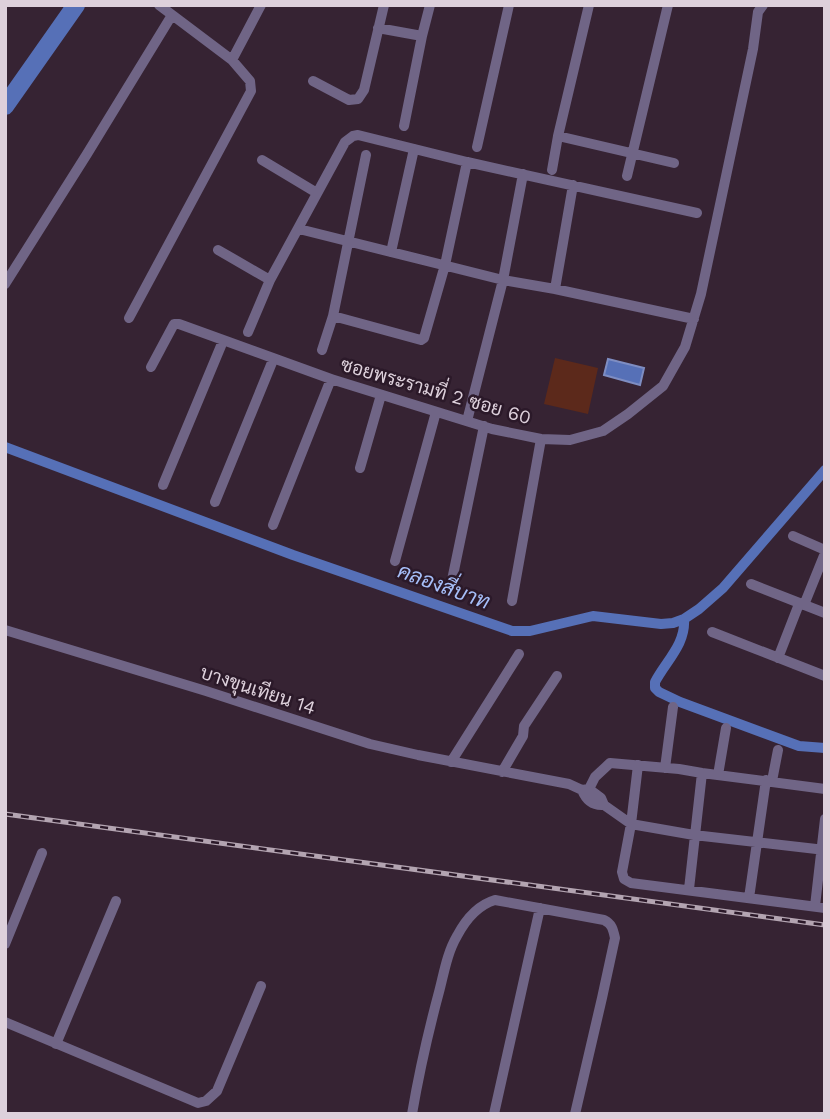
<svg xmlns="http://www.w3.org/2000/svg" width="830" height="1119" viewBox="0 0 830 1119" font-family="'Work Sans',Sarabun,sans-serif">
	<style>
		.green { fill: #5c291b }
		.water { fill: #5670b7; stroke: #7e8dc2; stroke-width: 2 }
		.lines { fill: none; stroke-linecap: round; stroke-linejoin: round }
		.canal { stroke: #5670b7; stroke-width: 10 }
		.river { stroke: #5670b7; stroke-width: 18 }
		.street { stroke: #706586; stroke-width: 10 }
		.rail-casing { stroke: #b3a4b1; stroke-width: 5 }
		.rail { stroke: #2b1929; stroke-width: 2.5; stroke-dasharray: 8; stroke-linecap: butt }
		.labels { text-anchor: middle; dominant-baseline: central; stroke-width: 5; stroke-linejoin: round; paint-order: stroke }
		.street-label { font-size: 19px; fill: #ddd0db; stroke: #2b1929 }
		.water-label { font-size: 21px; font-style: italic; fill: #a6bef8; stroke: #2b1929 }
	</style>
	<rect width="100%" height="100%" fill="#362333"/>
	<path class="green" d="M555 358 598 368 588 414 544 404Z"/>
	<path class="water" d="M608 359 644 368 640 385 604 375Z"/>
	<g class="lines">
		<path class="canal" d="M5 447 293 555 512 631H530L593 616 661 624 673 623 684 619 699 609 723 588 825 470
			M684 619C686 644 666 661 655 682V688L659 692 680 702 799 746 825 748"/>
		<path class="river" d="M5 106 76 5"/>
		<path class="street" d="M589 5 558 136 674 163
			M378 28 422 36
			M232 60 261 5
			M313 81 349 100 358 99 364 90 384 5
			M404 126 422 36 430 5
			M477 147 509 5
			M262 160 317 193
			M552 170 558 136
			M627 176 668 5
			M299 229 503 280 555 289 694 319
			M218 250 270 280
			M391 252 414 149
			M5 284 87 154 172 15
			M555 289 573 185
			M333 316 421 340 424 338 445 265 467 162
			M129 318 251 91 250 81 232 60 159 5
			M248 332 270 280 345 142 353 136 358 135 467 162 697 213
			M322 350 333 316 366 155
			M151 367 174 324H179L331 379 492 429 541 439 570 440 603 431 628 414 663 386 685 347 701 294 753 49 758 12 763 5
			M467 421 503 280 523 174
			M360 468 381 395
			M163 485 223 341
			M215 502 273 360
			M273 525 331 379
			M793 536 825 550
			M395 561 436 412
			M452 580 484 426
			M751 584 825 613
			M512 601 541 439
			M804 605 825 553
			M5 630 206 691 370 744 418 755 569 784 582 790 589 789 601 798 604 805 631 824 694 835 825 850
			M712 632 825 676
			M778 658 799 604
			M451 762 519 654
			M638 765 631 824 622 872 624 879 631 883 825 908
			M665 768 673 707
			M502 772 523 736 524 726 557 676
			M718 775 726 728
			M772 781 778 750
			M589 789 595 777 610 763 679 769 702 773 825 789
			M582 790C586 800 593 806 604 805
			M689 889 702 773
			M749 898 766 780
			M815 906 825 819
			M5 944 42 853
			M5 1022 198 1103 206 1101 217 1091 261 986
			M56 1044 116 901
			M412 1114C419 1073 428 1033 439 992 444 973 447 953 457 936 466 919 478 905 495 900L604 920C612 924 613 929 615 938L602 998 575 1114
			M494 1114 540 908"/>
		<g class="rail-casing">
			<path id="rail" d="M5 814 825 925"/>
		</g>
		<use href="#rail" class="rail"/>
	</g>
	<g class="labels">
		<g class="street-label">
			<text transform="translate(436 391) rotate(16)">ซอยพระรามที่ 2 ซอย 60</text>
			<text transform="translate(258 690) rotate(18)">บางขุนเทียน 14</text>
		</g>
		<g class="water-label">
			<text transform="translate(444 586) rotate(20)">คลองสี่บาท</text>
		</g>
	</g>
	<rect width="830" height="1119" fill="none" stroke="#ddd0db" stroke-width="14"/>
</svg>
